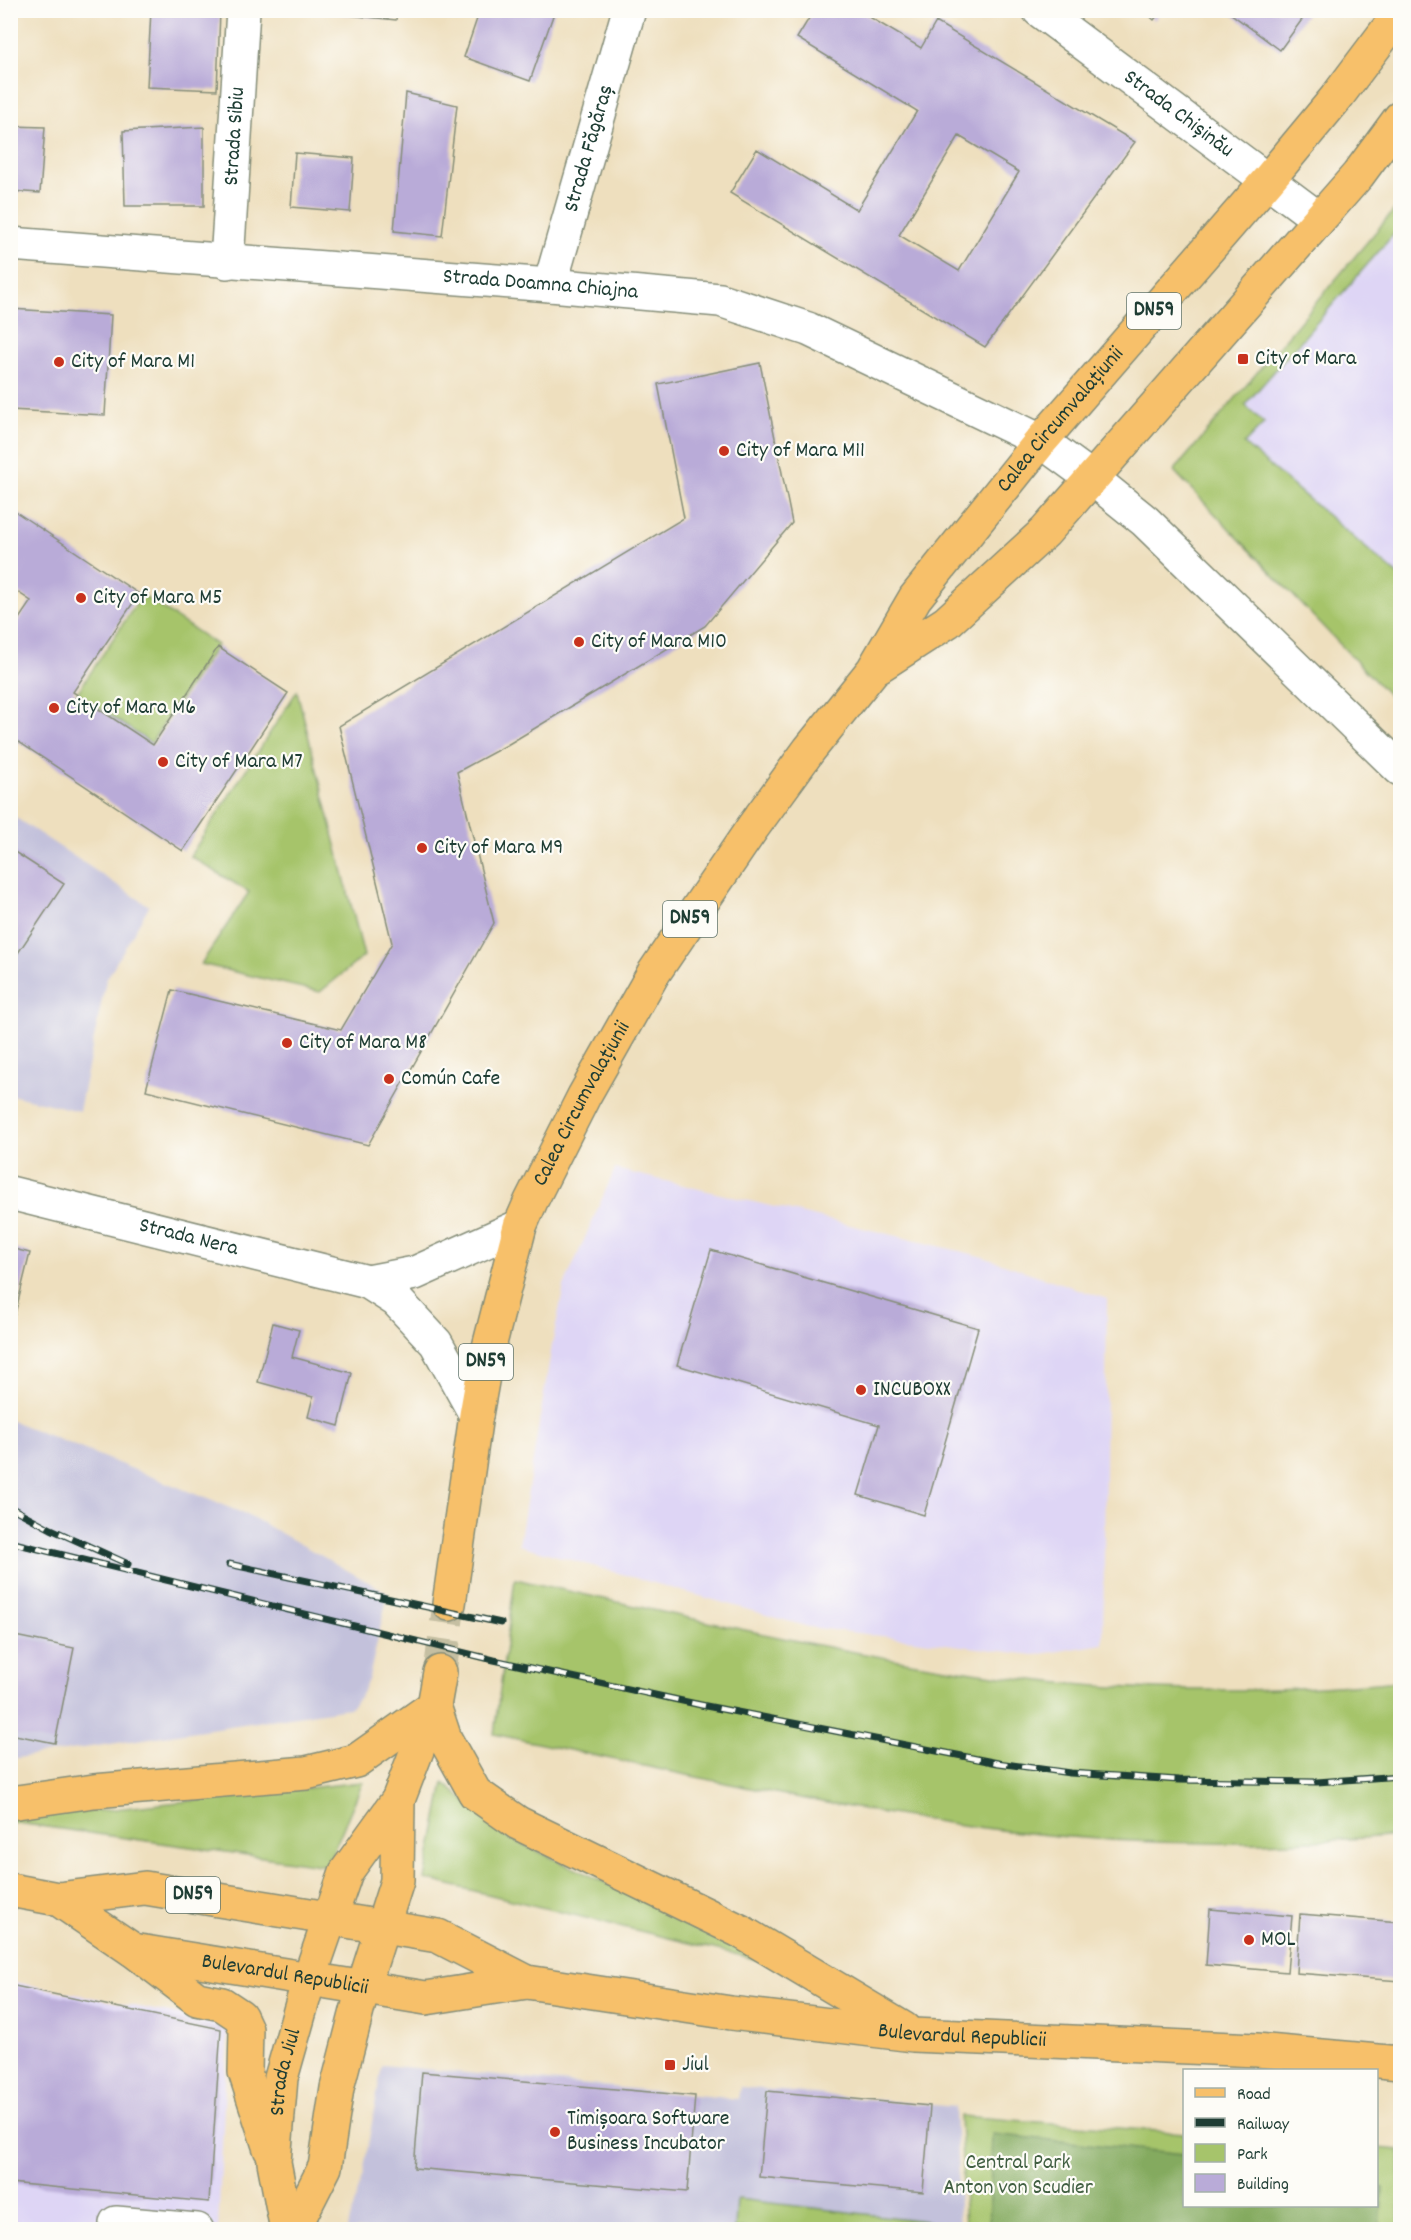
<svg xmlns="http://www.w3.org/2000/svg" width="1411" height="2240" viewBox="0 0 1411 2240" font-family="Dekko,sans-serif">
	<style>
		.built { fill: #ded5f5 }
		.industrial { fill: #c3c1db }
		.green { fill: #a6c46b; stroke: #628050; stroke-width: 1.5 }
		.forest { fill: #84aa5f; stroke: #52744a; stroke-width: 1.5 }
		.building { fill: #b9abd8; fill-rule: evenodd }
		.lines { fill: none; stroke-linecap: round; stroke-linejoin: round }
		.major-tunnel { stroke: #c5bfa2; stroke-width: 33; stroke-dasharray: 33 16; stroke-linecap: butt }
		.minor-casing { stroke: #868e79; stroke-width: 36 }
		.major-casing { stroke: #868e79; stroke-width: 36 }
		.minor { stroke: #fff; stroke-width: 33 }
		.major { stroke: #f7c06b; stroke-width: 33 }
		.rail-casing { stroke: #1f3d34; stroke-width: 7 }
		.rail { stroke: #fdfcf7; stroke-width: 4.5; stroke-dasharray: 14; stroke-linecap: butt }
		.poi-dot { fill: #c8321e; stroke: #fdfcf7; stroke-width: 2 }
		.labels { text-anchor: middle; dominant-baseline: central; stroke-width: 4.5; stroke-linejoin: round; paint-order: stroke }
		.shield { fill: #fdfcf7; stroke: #62766e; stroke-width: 1.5 }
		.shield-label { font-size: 21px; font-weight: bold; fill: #1f3d34 }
		.street-label { font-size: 22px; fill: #1f3d34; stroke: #fdfcf7 }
		.poi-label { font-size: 22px; fill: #1f3d34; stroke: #fdfcf7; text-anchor: start }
		.park-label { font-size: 22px; fill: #415f42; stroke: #fdfcf7 }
	</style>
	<rect width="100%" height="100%" fill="#fdfcf7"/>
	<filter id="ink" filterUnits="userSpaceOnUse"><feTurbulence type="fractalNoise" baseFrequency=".0167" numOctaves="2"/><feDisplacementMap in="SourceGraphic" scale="12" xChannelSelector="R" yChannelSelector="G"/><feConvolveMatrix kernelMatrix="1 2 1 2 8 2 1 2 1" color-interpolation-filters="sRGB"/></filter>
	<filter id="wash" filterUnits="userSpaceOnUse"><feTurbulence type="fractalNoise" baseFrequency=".008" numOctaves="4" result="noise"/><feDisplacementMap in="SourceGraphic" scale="24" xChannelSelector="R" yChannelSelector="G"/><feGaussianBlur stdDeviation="1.35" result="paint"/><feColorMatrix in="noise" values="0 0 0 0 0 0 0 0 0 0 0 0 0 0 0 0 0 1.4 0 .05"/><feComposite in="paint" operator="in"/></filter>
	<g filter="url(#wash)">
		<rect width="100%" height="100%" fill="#eedfbe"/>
		<path class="built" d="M1400 203V707L1174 471Z
			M615 1169 980 1256 1107 1299 1103 1644 1034 1655 809 1627 519 1545 552 1345 564 1286Z
			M10 1981 228 2025 218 2229H11Z"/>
		<path class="industrial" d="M10 814 149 906 106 980 79 1111 11 1095Z
			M10 1420 250 1516 388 1593 369 1678 360 1697 349 1708 11 1759Z
			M382 2065 738 2099 740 2087 955 2107 960 2229 347 2230 363 2174Z"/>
		<path class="green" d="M1400 203V227L1245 405 1264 423 1244 444 1400 577V707L1174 471Z
			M142 595 217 645 151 743 77 693Z
			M297 691 364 956 320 992 201 964 249 892 190 856Z
			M515 1579C681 1616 847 1656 1016 1678 1143 1694 1274 1693 1400 1681V1835C1268 1847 1132 1846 1000 1830 830 1809 662 1769 494 1734Z
			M363 1782 327 1866 11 1822V1813L96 1811Z
			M444 1783 511 1839 788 1967 425 1879Z
			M960 2116 1184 2133V2206H1376L1377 2148 1400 2150V2229H965Z
			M737 2199 950 2224V2229H735Z"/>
		<path class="forest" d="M992 2134 1184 2154V2206H1376L1377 2187 1383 2188 1380 2229H989Z"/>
		<g id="blocks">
			<path class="building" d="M151 10 220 11 217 90 147 87Z
				M330 10H397L396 20 329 13Z
				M480 10H555L530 81 464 57Z
				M814 10H858L921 48 936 22 1135 142 985 347 730 193 757 149 857 210 917 111 797 38ZM959 136 1019 172 959 271 899 235Z
				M1143 10H1162L1154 20Z
				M1226 10H1309L1280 50Z
				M406 93 457 105 442 236 394 231Z
				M10 126 45 127 40 193 10 191Z
				M204 127V206H125L123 131Z
				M295 153 354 158 350 212 291 207Z
				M10 309 111 315 105 415 10 410Z
				M760 363 792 523 705 626 507 745 457 772 494 923 368 1145 146 1090 172 990 341 1030 392 943 339 726 684 518 658 384Z
				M10 508 139 594 73 692 153 745 218 647 288 693 183 851 10 736V632L31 601 10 587Z
				M10 849 64 884 18 953 10 948Z
				M10 1248 30 1253 15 1314 10 1313Z
				M711 1250 978 1328 924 1515 858 1495 879 1425 677 1365Z
				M273 1323 299 1330 292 1357 352 1373 339 1426 308 1417 313 1397 258 1382Z
				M10 1635 74 1648 55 1743 10 1734Z
				M1210 1909 1292 1916 1287 1972 1206 1965Z
				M1300 1914 1400 1922V1981L1296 1973Z
				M10 1985 221 2029 209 2202 10 2183Z
				M422 2072 695 2096 687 2192 414 2168Z
				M767 2091 930 2106 923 2192 759 2177Z"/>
		</g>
	</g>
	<g filter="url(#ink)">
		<use href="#blocks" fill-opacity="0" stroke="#868e79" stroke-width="1.5"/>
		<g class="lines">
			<path class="major-tunnel" d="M440 1672 449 1604"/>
			<g class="minor-casing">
				<g id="minor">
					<path id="s1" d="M1039 10 1319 219"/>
					<path id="s2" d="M10 244 550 285 720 300 808 329 1041 441 1093 479 1145 521 1400 769"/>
					<path id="s3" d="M227 262 243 10"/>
					<path id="s4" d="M550 285 629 10"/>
					<path id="s5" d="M10 1193 368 1282 396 1300 436 1343 476 1415"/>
					<path d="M368 1282 415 1273 520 1226"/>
					<path d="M116 2223 197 2230"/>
				</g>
			</g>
			<g class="major-casing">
				<g id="major">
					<path d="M879 666 947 622 1045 532 1358 175 1400 118"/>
					<path id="s6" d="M449 1604 476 1415 486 1359 520 1226 531 1201 584 1096 653 974 753 827 809 750 873 670 915 598 1041 441 1268 180 1336 98 1400 13"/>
					<path d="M434 1706 445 1739 475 1793 518 1823 740 1931 904 2029"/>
					<path d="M10 1803 94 1791 306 1773 356 1761 434 1706"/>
					<path d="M10 1890 58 1899 145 1888 438 1936 527 1982"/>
					<path d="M58 1899 133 1950 197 1999 222 2004 240 2016 246 2029 245 2072 270 2149"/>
					<path id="s7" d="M133 1950 426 1998 527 1982 731 2013 913 2035 1257 2050 1400 2063"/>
					<path id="s8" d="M287 2230 274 2162 281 2078 309 1979 346 1872 398 1800 434 1706 440 1672"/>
					<path d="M293 2230 325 2167 337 2088 363 1988 397 1881 398 1800"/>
				</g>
			</g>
			<use href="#minor" class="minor"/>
			<use href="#major" class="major"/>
			<g class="rail-casing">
				<path id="rail" d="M10 1507 51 1529 128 1564
					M10 1542 494 1660 701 1705 998 1763 1070 1773 1179 1780 1317 1782 1400 1776
					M229 1564 501 1623"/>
			</g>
			<use href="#rail" class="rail"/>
		</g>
	</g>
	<g class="poi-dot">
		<rect x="1237" y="353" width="12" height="12" rx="3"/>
		<circle cx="59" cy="362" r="6"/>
		<circle cx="724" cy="451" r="6"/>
		<circle cx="81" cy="598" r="6"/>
		<circle cx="579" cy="642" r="6"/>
		<circle cx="54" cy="708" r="6"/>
		<circle cx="163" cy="762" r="6"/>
		<circle cx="422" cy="848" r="6"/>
		<circle cx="287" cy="1043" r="6"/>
		<circle cx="389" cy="1079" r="6"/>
		<circle cx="861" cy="1390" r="6"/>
		<circle cx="1249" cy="1940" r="6"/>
		<rect x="664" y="2059" width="12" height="12" rx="3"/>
		<circle cx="555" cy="2132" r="6"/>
	</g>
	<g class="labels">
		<g class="shield">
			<rect x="1127" y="293" width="54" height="36" rx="4.5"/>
			<rect x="663" y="901" width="54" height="36" rx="4.5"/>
			<rect x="459" y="1344" width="54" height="36" rx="4.5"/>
			<rect x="166" y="1877" width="54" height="36" rx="4.5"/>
		</g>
		<g class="shield-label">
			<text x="1154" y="311">DN59</text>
			<text x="690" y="919">DN59</text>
			<text x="486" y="1362">DN59</text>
			<text x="193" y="1895">DN59</text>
		</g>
		<g class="street-label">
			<text stroke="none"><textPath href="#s1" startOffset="174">Strada Chișinău</textPath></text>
			<text stroke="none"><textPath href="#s3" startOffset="126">Strada Sibiu</textPath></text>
			<text stroke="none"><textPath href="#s4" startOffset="142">Strada Făgăraș</textPath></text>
			<text stroke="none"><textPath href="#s2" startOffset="532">Strada Doamna Chiajna</textPath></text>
			<text stroke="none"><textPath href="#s6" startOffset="1359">Calea Circumvalațiunii</textPath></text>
			<text stroke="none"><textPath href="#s6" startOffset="522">Calea Circumvalațiunii</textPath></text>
			<text stroke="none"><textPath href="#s5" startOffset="184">Strada Nera</textPath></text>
			<text stroke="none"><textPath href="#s7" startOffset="154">Bulevardul Republicii</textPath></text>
			<text stroke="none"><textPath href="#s7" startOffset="838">Bulevardul Republicii</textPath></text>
			<text stroke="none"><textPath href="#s8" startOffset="160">Strada Jiul</textPath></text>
		</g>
		<g class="poi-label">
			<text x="1255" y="359">City of Mara</text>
			<text x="71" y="362">City of Mara M1</text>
			<text x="736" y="451">City of Mara M11</text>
			<text x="93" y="598">City of Mara M5</text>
			<text x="591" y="642">City of Mara M10</text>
			<text x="66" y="708">City of Mara M6</text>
			<text x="175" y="762">City of Mara M7</text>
			<text x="434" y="848">City of Mara M9</text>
			<text x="299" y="1043">City of Mara M8</text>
			<text x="401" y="1079">Común Cafe</text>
			<text x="873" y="1390">INCUBOXX</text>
			<text x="1261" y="1940">MOL</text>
			<text x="682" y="2065">Jiul</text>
			<text x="567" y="2119">Timișoara Software<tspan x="567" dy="25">Business Incubator</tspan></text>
		</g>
		<g class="park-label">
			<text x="1018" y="2163">Central Park<tspan x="1018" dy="25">Anton von Scudier</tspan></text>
		</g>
	</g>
	<rect width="1411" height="2240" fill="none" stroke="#fdfcf7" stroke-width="36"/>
	<rect x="1183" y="2069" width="195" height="138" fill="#fdfcf7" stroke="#a4b0a9" stroke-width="1.5"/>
	<rect x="1195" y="2088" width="30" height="9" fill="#f7c06b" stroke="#a4b0a9" stroke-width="1.5"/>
	<text x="1237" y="2099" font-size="18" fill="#1f3d34">Road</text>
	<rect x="1195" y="2118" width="30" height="9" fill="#1f3d34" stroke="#a4b0a9" stroke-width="1.5"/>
	<text x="1237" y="2129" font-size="18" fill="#1f3d34">Railway</text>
	<rect x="1195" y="2144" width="30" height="18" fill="#a6c46b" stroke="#a4b0a9" stroke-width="1.5"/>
	<text x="1237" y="2159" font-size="18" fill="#1f3d34">Park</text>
	<rect x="1195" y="2174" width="30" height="18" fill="#b9abd8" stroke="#a4b0a9" stroke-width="1.5"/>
	<text x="1237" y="2189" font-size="18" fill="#1f3d34">Building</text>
</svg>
